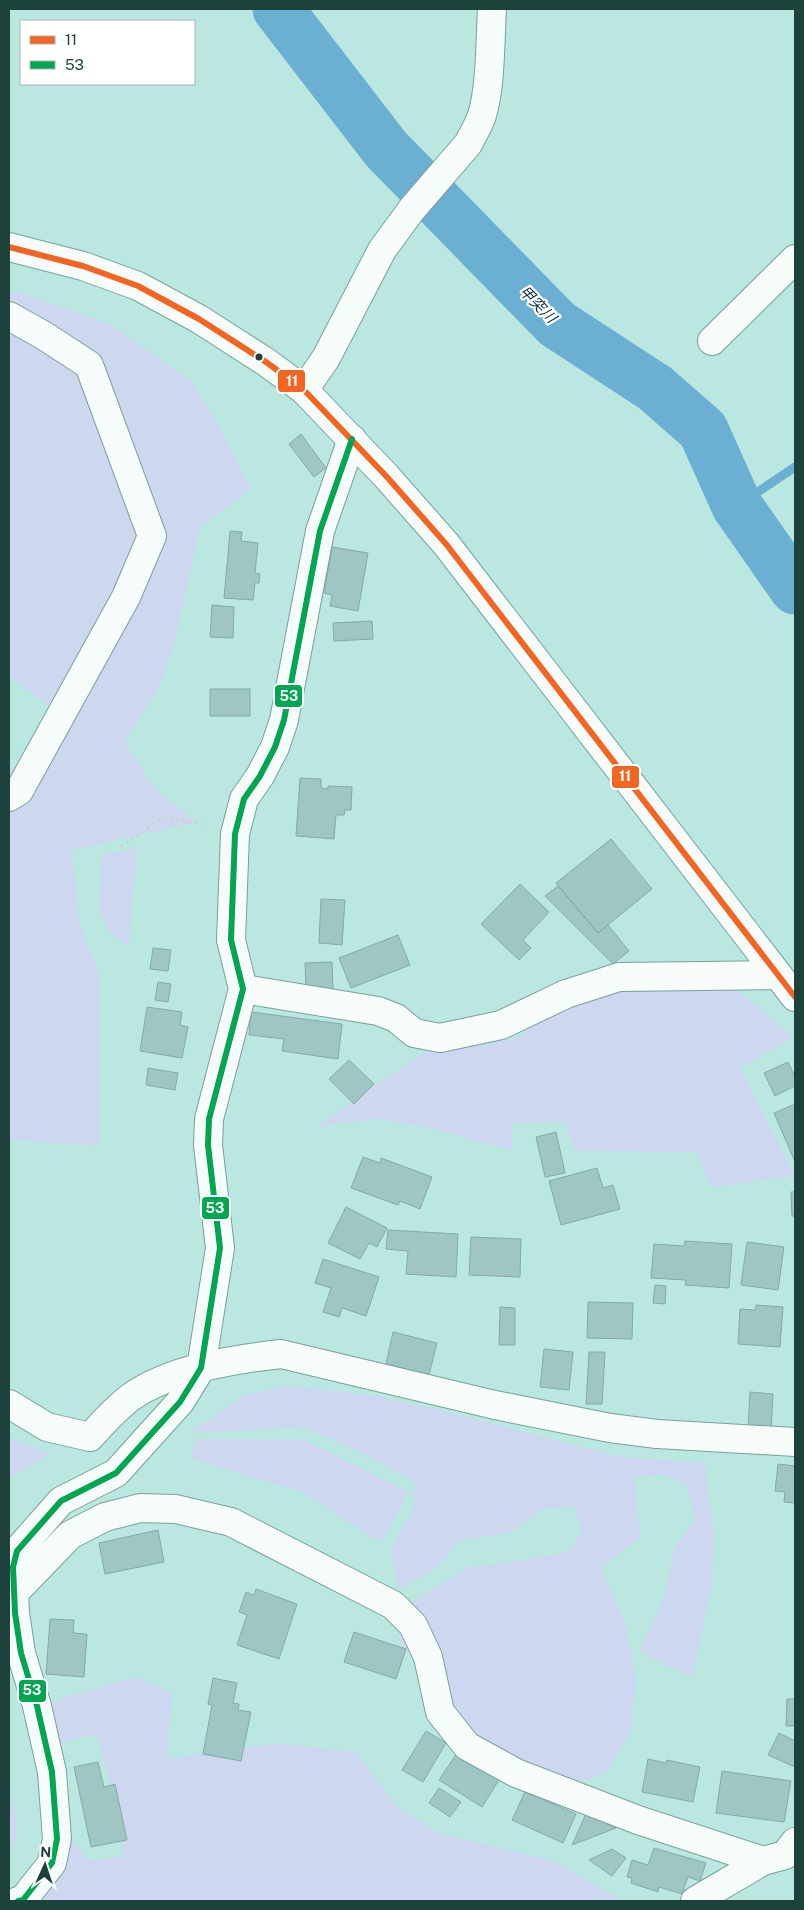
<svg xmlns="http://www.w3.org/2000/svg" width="804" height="1910" viewBox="0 0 804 1910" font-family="'Public Sans','Noto Sans JP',sans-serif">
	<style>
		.green { fill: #cdd7f0 }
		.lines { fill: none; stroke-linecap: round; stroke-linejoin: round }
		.stream { stroke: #6bafd3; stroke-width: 9 }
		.river { stroke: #6bafd3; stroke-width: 51 }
		.building { fill: #a0c6c4; stroke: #84aaa8 }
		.minor-casing { stroke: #7aa09b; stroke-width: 30 }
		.highway-casing { stroke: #7aa09b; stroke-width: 30 }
		.path { stroke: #c6d4d2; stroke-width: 3; stroke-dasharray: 2.5 4; stroke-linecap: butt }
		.minor { stroke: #f5fcfa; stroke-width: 28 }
		.highway { stroke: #f5fcfa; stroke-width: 28 }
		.bus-1-casing { stroke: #fff; stroke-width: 10 }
		.bus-2-casing { stroke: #fff; stroke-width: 10 }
		.bus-1 { stroke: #f26522; stroke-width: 6 }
		.bus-2 { stroke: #00a651; stroke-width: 6 }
		.bus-dot { fill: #1d413b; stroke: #fff; stroke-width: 2 }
		.labels { text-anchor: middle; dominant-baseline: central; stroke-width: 4.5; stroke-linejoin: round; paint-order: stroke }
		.water-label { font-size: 15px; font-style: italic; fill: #0b2d44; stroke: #fff }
		.line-badge { stroke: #fff; stroke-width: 2 }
		.badge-label { font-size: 14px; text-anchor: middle; font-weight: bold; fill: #fff }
	</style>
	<rect width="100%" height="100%" fill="#bae8e0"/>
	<path class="green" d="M18 292 112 325 192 382 224 435 251 489 200 527 176 636 161 683 125 742 155 789 197 822 72 850 79 921 100 977V1146L9 1139V773L57 711 9 676V294Z
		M137 848 129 948 108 930 99 908 102 855Z
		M635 984 738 991 793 1037 740 1068 795 1176 712 1187 696 1152 575 1151 565 1122 511 1123 513 1151 424 1126 376 1119 316 1126 435 1045 468 1048 519 1037 564 1002Z
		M290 1386 376 1396 464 1416 619 1457 705 1463 714 1534 713 1581 692 1677 639 1652 663 1600 675 1546 695 1519 687 1486 663 1474 634 1478 640 1537 601 1569 625 1621 636 1677 631 1731 607 1771 582 1783 548 1773 472 1746 399 1639 402 1608 467 1568 517 1561 568 1552 582 1532 574 1506 543 1509 510 1533 460 1540 439 1566 399 1590 390 1550 413 1511 415 1482 368 1456 304 1427 190 1433 244 1395Z
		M9 1438 50 1454 9 1478Z
		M195 1439 304 1440 408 1492 381 1543 302 1492 190 1458Z
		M136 1677 172 1692 167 1759 277 1743 356 1752 397 1807 440 1834 552 1860 623 1901H45L38 1856 57 1821 89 1861 122 1856V1826L96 1734 50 1746 46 1703Z
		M9 1781 18 1833 9 1858Z"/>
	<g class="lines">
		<path class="stream" d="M737 506 795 467"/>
		<path class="river" d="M278 9 386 149 557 324 655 388 703 430 737 506 795 589"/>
	</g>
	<path class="building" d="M301 434 326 468 314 477 289 444Z
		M230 531 242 532 241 541 258 543 255 573 260 574 259 583H255L253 600 224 598Z
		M332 547 368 553 358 611 330 606 332 595 324 593Z
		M212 605 234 607 233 638 210 637Z
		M372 621 373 639 334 641 333 623Z
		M210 689H250V716H210Z
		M300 778 321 779V788L328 789V786L352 787 351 810H345L344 815H336L334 839 296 836Z
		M611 839 652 889 598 933 556 883Z
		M520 884 549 912 523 940 531 948 519 960 481 924Z
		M558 886 598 933 608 925 629 951 613 964 545 896Z
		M321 899 345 900 342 945 319 943Z
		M398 935 410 965 351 988 339 958Z
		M153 948 171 950 168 971 150 969Z
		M332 962 333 989 306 990 305 963Z
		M158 982 171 984 168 1002 155 1000Z
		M147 1007 182 1012 180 1025 188 1027 182 1058 140 1051Z
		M251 1012 342 1024 338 1059 282 1051 284 1039 249 1035Z
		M349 1060 374 1084 354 1104 329 1079Z
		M788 1062 795 1077V1086L775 1096 764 1073Z
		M148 1068 178 1073 175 1090 146 1085Z
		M795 1104V1162L774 1113Z
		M556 1132 565 1173 545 1177 536 1137Z
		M363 1157 380 1163 381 1158 432 1177 420 1209 400 1201 398 1205 351 1188Z
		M597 1168 603 1188 613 1185 620 1209 561 1225 549 1181Z
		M791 1192H795V1216H792Z
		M346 1207 387 1228 377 1247 369 1243 360 1259 328 1243Z
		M388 1230 458 1234 456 1277 406 1274 408 1251 386 1249Z
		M471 1237 521 1239 520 1277 469 1275Z
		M685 1241 732 1244 729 1288 685 1285 686 1280 651 1278 654 1244 684 1246Z
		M747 1242 784 1247 778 1290 741 1285Z
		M323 1259 379 1277 366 1316 342 1308 339 1317 323 1312 331 1288 315 1283Z
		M655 1285 666 1286 665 1304 653 1303Z
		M588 1302 633 1303 632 1339 587 1338Z
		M756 1305 783 1307 780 1347 738 1344 740 1309 755 1310Z
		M500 1307 515 1308V1345H499Z
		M393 1332 437 1343 429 1375 386 1364Z
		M544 1349 573 1352 569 1390 540 1387Z
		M589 1352H605L602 1404H586Z
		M750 1392 773 1394 771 1431 748 1429Z
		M778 1464 795 1466V1503L784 1502 785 1492 775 1491Z
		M158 1530 164 1562 105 1574 99 1543Z
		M256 1589 297 1604 279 1659 237 1645 247 1615 239 1612 246 1592 254 1595Z
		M50 1619 74 1620 73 1633 87 1634 84 1677 46 1674Z
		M354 1632 406 1649 396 1679 344 1662Z
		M213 1678 237 1683 233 1703 239 1704 238 1710 251 1712 241 1761 203 1754 212 1705 208 1704Z
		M787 1699H795V1726H786Z
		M426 1731 446 1743 423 1782 402 1770Z
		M779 1733 795 1741V1767L768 1755Z
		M457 1753 499 1780 482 1807 439 1780Z
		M648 1759 666 1763 667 1760 700 1767 693 1802 642 1792Z
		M98 1762 104 1787 115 1784 127 1840 91 1847 74 1767Z
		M722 1771 791 1781 784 1822 716 1813Z
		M439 1788 461 1802 450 1817 429 1803Z
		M525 1792 576 1814 563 1843 512 1820Z
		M586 1814 616 1828 572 1845Z
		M654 1848 706 1863 700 1881 688 1877 682 1894 659 1887 658 1892 631 1883 632 1878 627 1877 632 1860 648 1865Z
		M612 1849 626 1858 612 1876 589 1860Z"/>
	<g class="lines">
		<g class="minor-casing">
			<path id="minor" d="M9 316 43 335 89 365 152 536 126 597 19 791 9 797
				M712 341 795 259
				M304 390 326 358 382 250 412 209 468 144C473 134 479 125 482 115 491 86 490 40 492 9
				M243 989 378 1011 396 1018 414 1033 440 1038 501 1025 566 994 619 977 778 975
				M9 1404 47 1427 90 1437C103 1423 116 1408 131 1397 170 1369 234 1359 281 1354L495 1405 610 1428 657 1434 795 1442
				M15 1592 70 1535 105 1517 140 1508 176 1509 231 1522 393 1605 413 1625 428 1657 440 1712 467 1746 516 1773 638 1820 763 1861
				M18 1901 23 1900 52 1863 57 1839 52 1772 37 1706 21 1653 15 1613 13 1567 17 1551 61 1501 116 1473 180 1402 201 1368 220 1248 208 1145 209 1119 243 989 231 940 235 834 244 799 260 776 275 747 284 720 320 531 352 439
				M695 1901 763 1861 785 1855 795 1842"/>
		</g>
		<g class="highway-casing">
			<path id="highway" d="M9 247 83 266 138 286 199 319 266 362 304 390 387 477 446 544 795 997"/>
		</g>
		<path class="path" d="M121 847 164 817 208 825"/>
		<use href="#minor" class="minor"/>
		<use href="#highway" class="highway"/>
		<g class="bus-1-casing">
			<path id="bus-1" d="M9 247 83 266 138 286 199 319 266 362 304 390 387 477 446 544 795 997"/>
		</g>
		<g class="bus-2-casing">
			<path id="bus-2" d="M18 1901 23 1900 52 1863 57 1839 52 1772 37 1706 21 1653 15 1613 13 1567 17 1551 61 1501 116 1473 180 1402 201 1368 220 1248 208 1145 209 1119 243 989 231 940 235 834 244 799 260 776 275 747 284 720 320 531 352 439"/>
		</g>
		<use href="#bus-1" class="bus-1"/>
		<use href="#bus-2" class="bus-2"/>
	</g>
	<circle class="bus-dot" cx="259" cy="357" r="4.5"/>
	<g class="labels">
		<g class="water-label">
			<text transform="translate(538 304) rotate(45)">甲突川</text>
		</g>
	</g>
	<g class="line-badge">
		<rect x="277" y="369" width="29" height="24" rx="5" fill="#f26522"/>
		<rect x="274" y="684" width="29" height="24" rx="5" fill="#00a651"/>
		<rect x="611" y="765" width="29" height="24" rx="5" fill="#f26522"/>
		<rect x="201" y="1196" width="29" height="24" rx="5" fill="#00a651"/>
		<rect x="18" y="1679" width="29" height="24" rx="5" fill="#00a651"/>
	</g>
	<g class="badge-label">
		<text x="292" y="386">11</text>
		<text x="289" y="701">53</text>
		<text x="625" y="781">11</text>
		<text x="215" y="1213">53</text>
		<text x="32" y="1695">53</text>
	</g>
	<rect width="804" height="1910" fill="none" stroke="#1d413b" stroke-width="20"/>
	<rect x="20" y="20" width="175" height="65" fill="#ffffff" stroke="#a5b3b1"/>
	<rect x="30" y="36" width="25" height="8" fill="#f26522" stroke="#a5b3b1"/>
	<text x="65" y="45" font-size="15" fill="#1d413b">11</text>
	<rect x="30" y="61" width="25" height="8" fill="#00a651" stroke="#a5b3b1"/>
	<text x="65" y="70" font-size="15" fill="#1d413b">53</text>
	<g transform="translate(45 1865) rotate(3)" stroke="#ffffff" stroke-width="4" paint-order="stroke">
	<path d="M0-4L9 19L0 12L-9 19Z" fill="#1d413b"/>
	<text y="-8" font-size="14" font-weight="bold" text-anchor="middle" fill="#1d413b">N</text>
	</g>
</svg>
